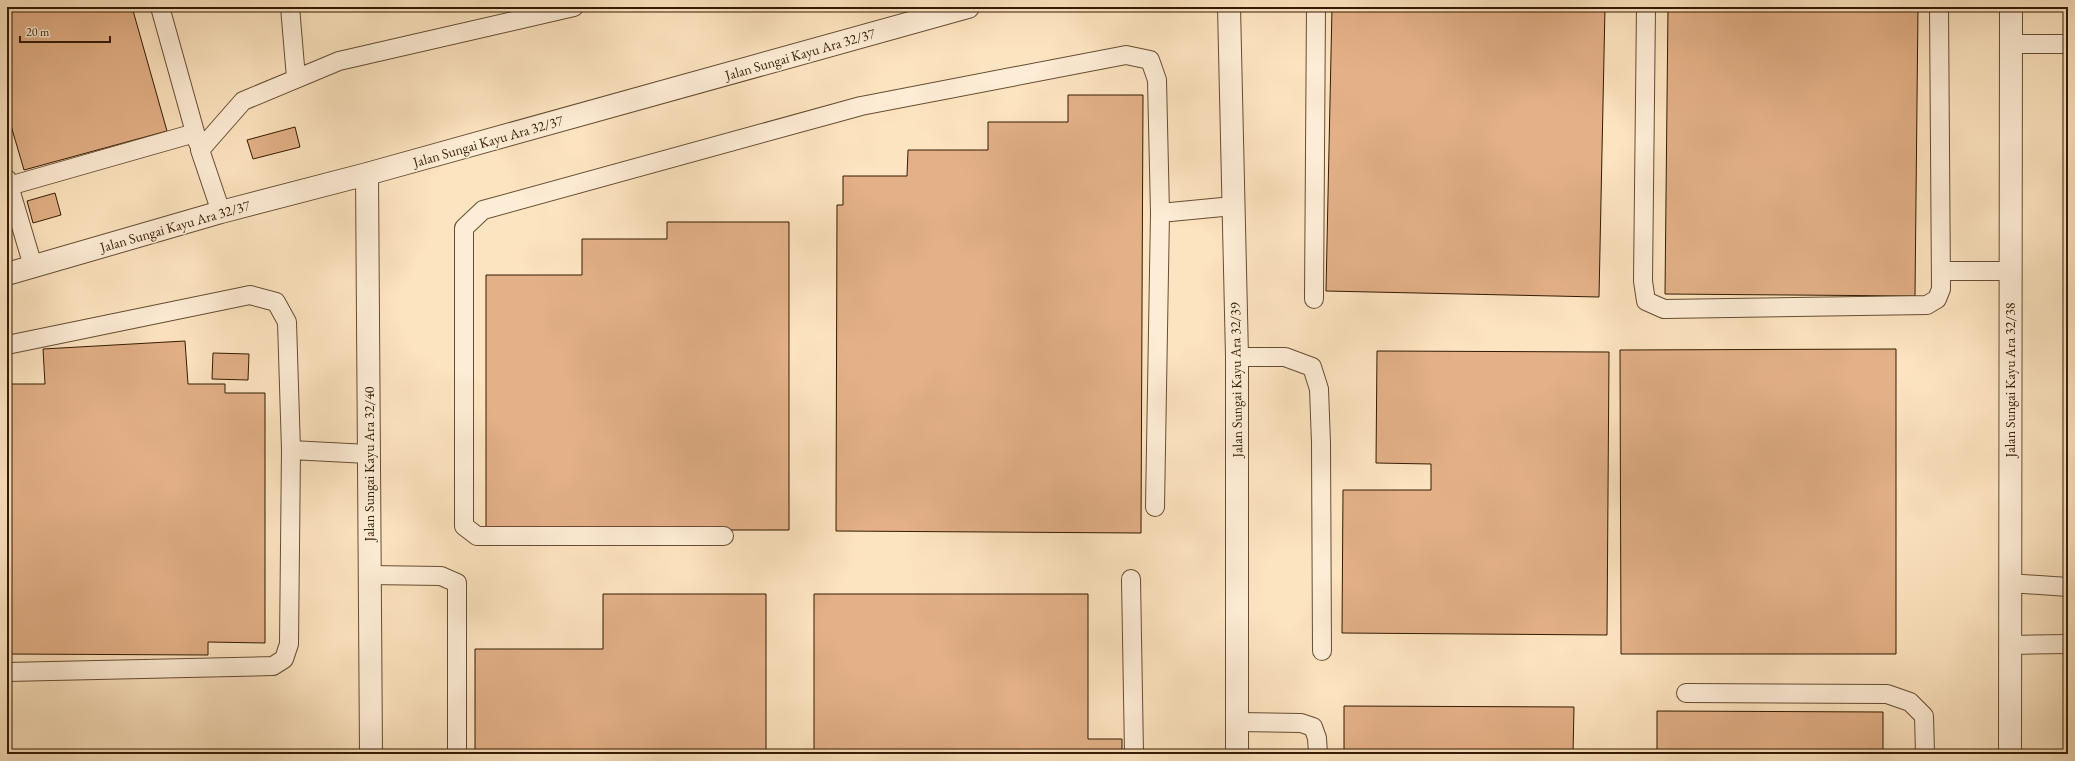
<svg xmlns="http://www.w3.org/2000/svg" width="2075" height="761" viewBox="0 0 2075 761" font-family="'EB Garamond',serif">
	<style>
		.building { fill: #e3b087; stroke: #331b03 }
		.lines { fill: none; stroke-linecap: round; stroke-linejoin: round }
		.lane-casing { stroke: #664d32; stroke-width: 20 }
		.street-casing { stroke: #664d32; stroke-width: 24 }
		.lane { stroke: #feedd6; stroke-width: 18 }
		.street { stroke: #feedd6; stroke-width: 22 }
		.labels { text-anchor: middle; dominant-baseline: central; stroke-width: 3.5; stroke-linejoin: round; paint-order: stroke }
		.street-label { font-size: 14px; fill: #331b03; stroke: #feedd6 }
	</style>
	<rect width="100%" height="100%" fill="#fde4c0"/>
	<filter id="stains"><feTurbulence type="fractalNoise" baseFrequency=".005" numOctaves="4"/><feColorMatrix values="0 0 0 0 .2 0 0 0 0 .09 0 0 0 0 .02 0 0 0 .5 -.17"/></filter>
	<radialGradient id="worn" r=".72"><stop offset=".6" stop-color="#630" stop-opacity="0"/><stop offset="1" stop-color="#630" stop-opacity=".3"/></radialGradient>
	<path class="building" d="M7 7H132L167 131 24 170 7 112Z
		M1332 7H1605L1599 297 1326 291Z
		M1668 7H1918L1915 296 1665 294Z
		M1068 95H1143L1141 533 836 531 837 205H843V176H907L908 150H988V122H1068Z
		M295 127 300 147 253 159 247 140Z
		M55 193 61 215 33 223 27 201Z
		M667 222H789V530H486V275H582V239H667Z
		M185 341 188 384H225V393H265V643L208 642V655L7 654V384H45L43 349Z
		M1896 349V654H1621L1620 350Z
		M1377 351 1609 352 1607 635 1342 633 1343 490H1431V464L1376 463Z
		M213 353 249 354 248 380 212 379Z
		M603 594H766V754H475V649H603Z
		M814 594H1088V739H1122V754H814Z
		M1344 706 1574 707 1573 754H1344Z
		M1657 711 1883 712V754H1657Z"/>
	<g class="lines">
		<g class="lane-casing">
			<path id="lane" d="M160 7 198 143
				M290 7 296 78
				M1646 7 1643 281 1646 301 1664 309 1927 305 1937 299 1941 289 1939 7
				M2011 44H2068
				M7 179 33 266
				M9 186 195 133
				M221 212 200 150 243 101 339 61 574 7
				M1941 271H2010
				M1314 299 1316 7
				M7 345 250 295 276 302 287 322 291 450 289 644 284 659 273 666 7 672
				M1237 357H1285L1312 367 1319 389 1321 443 1322 651
				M291 450 368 454
				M1155 507 1160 213 1233 206
				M724 536H477L464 526V228L483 210 861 106 1126 55 1150 60 1157 80 1160 213
				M370 575 441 576 457 583V754
				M1131 579 1134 754
				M2009 583 2068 587
				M2010 645 2068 644
				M1686 693 1887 694 1910 702 1924 716 1925 754
				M1237 722 1301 723 1313 727 1317 738 1318 754"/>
		</g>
		<g class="street-casing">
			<path id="street" d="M1229 7 1237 357V754
				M367 174 371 754
				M7 274 221 212 367 174 968 7
				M2010 754 2011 7"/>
		</g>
		<use href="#lane" class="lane"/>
		<use href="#street" class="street"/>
	</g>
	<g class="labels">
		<g class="street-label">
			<text transform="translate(800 54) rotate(-16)">Jalan Sungai Kayu Ara 32/37</text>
			<text transform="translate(488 141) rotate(-16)">Jalan Sungai Kayu Ara 32/37</text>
			<text transform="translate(175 226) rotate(-16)">Jalan Sungai Kayu Ara 32/37</text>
			<text transform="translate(1236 380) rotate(-91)">Jalan Sungai Kayu Ara 32/39</text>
			<text transform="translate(2010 380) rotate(-90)">Jalan Sungai Kayu Ara 32/38</text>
			<text transform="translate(369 464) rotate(-90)">Jalan Sungai Kayu Ara 32/40</text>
		</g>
	</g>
	<rect width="2075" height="761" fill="none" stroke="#fde4c0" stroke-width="24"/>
	<rect x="8" y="8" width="2059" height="745" fill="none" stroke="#331b03" stroke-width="2"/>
	<rect x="12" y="12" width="2051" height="737" fill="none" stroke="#331b03"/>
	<path d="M20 36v6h90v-6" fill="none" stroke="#331b03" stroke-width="2"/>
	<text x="26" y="36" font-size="12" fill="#331b03" stroke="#feedd6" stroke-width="3" paint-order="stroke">20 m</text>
	<rect width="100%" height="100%" filter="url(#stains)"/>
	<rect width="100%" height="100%" fill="url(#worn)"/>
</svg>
